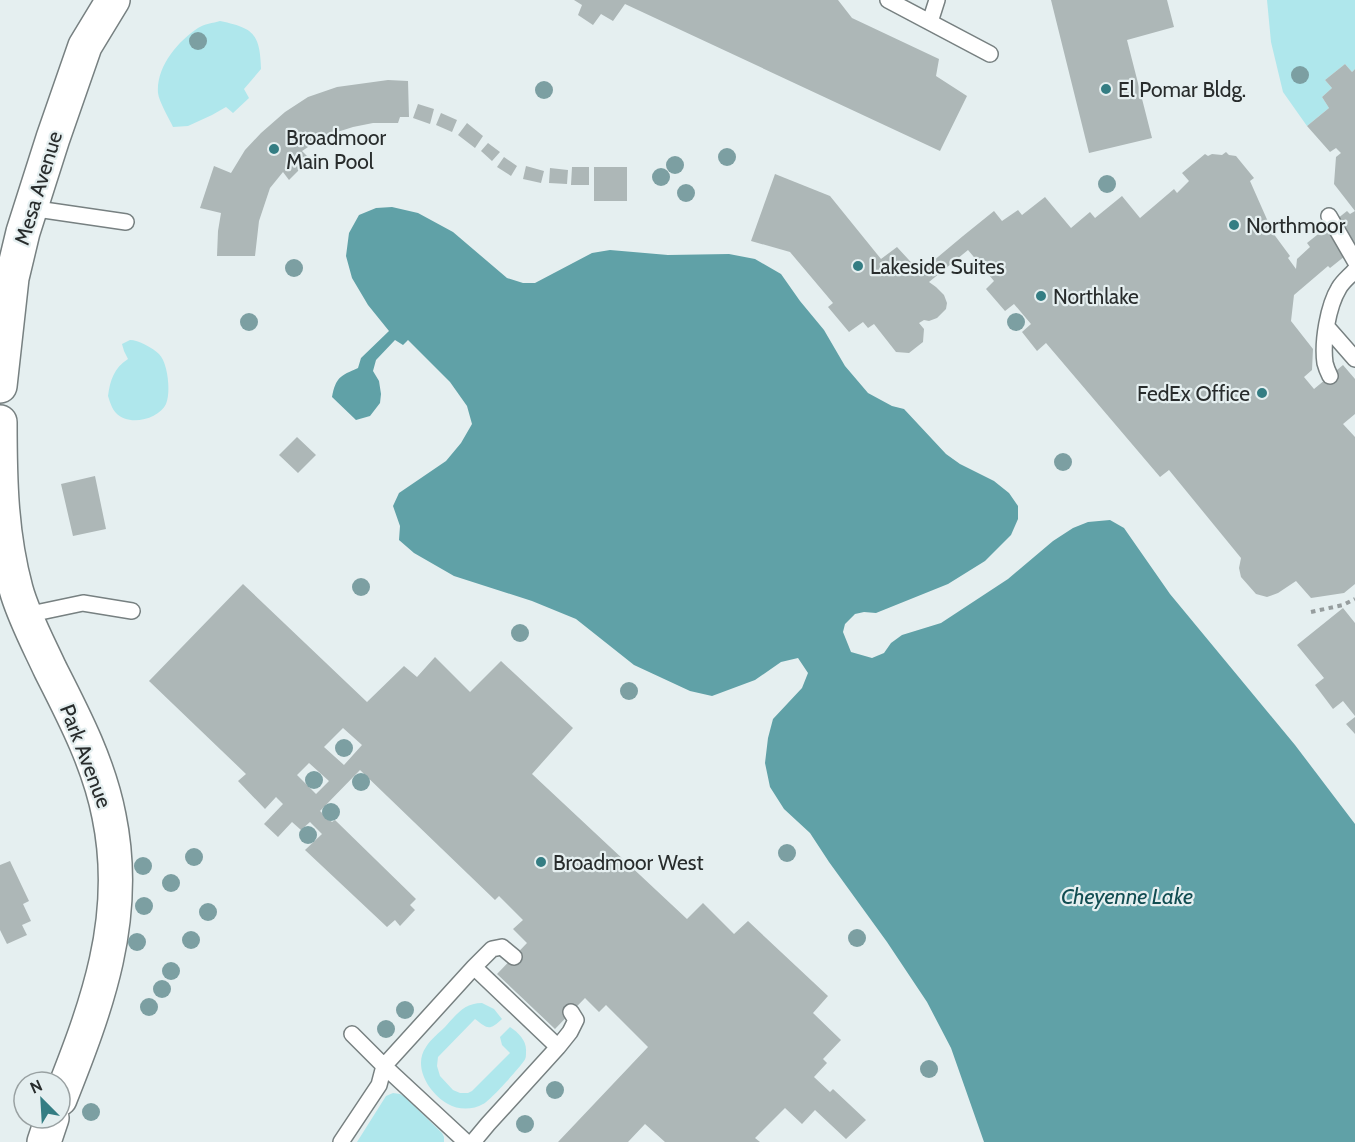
<svg xmlns="http://www.w3.org/2000/svg" width="1355" height="1142" viewBox="0 0 1355 1142" font-family="Cabin,sans-serif">
	<style>
		.green { fill: #afe7ec }
		.water { fill: #60a1a7 }
		.building { fill: #adb7b7; fill-rule: evenodd }
		.lines { fill: none; stroke-linecap: round; stroke-linejoin: round }
		.service-casing { stroke: #778081; stroke-width: 18 }
		.tertiary-casing { stroke: #778081; stroke-width: 36 }
		.path { stroke: #969d9e; stroke-width: 4; stroke-dasharray: 4.5 4.5; stroke-linecap: butt }
		.service { stroke: #fff; stroke-width: 15 }
		.tertiary { stroke: #fff; stroke-width: 33 }
		.tree { fill: #7c9fa2 }
		.poi-dot { fill: #347d83; stroke: #e5eff0; stroke-width: 2 }
		.labels { text-anchor: middle; dominant-baseline: central; stroke-width: 4.5; stroke-linejoin: round; paint-order: stroke }
		.poi-label { font-size: 21px; fill: #282c2c; stroke: #e5eff0; text-anchor: start }
		.street-label { font-size: 21px; fill: #282c2c; stroke: #e5eff0 }
		.water-label { font-size: 22px; font-style: italic; fill: #114d52; stroke: #e5eff0 }
	</style>
	<rect width="100%" height="100%" fill="#e5eff0"/>
	<path class="green" d="M1267 0H1355V69L1352 72 1345 64 1325 80 1332 88 1322 97 1329 108 1307 126 1283 92 1271 42Z
		M220 21C254 28 260 34 261 69L244 89 249 98 233 113 226 107 212 115 188 126 173 127C169 118 159 102 158 93 156 67 178 41 198 28 204 24 213 23 220 21Z
		M130 340C138 340 153 348 159 354 168 363 171 392 166 404 159 419 129 427 116 413 112 409 110 402 108 396 110 380 114 368 128 359L124 351 122 344Z
		M482 1003 494 1009 502 1019C489 1031 488 1029 475 1019L438 1057 437 1066 440 1076 453 1090 460 1093H468L472 1091 510 1053 502 1045 500 1037 510 1027C519 1033 527 1041 526 1052 526 1056 526 1058 524 1061 519 1068 490 1101 483 1104 473 1110 458 1110 448 1104 430 1094 412 1067 426 1047 431 1039 439 1033 445 1027 456 1015 464 1003 482 1003Z
		M393 1093 400 1094 405 1097 442 1133 444 1137V1142H357L386 1096Z"/>
	<path class="water" d="M392 207 418 213 453 232 507 278 523 283H535L592 253 610 250 668 255 729 254 755 259 781 274 800 301 824 330 845 366 868 393 892 406 904 409 946 454 960 464 994 481 1009 493 1018 506V519L1011 535 985 561 948 584 876 613 864 612 855 614 845 624 843 632 851 652 872 658 884 653 891 643 902 635 941 623 1008 579 1053 541 1073 528 1088 522 1110 520 1124 528 1170 594 1295 745 1355 824V1142H984L951 1048 927 1002 887 942 829 862 810 833 784 809 770 787 765 763 768 738 773 719 802 688 808 673 798 658 781 662 755 680 712 696 690 691 634 665 576 619 532 601 454 576 414 553 399 540 400 526 393 506 399 493 446 461 461 443 472 424 467 406 450 382 408 340 403 345 395 340 376 360 373 371 379 381 381 394 380 403 370 416 356 420 332 397C336 377 340 376 358 368L361 358 389 331 368 305 352 278 346 256 349 233 359 215 376 208Z"/>
	<path class="building" d="M574 0H838L852 18 939 59 936 76 967 96 940 151 625 4 613 21 601 14 593 25 578 15 582 5Z
		M1051 0H1167L1174 27 1127 40 1152 138 1089 153Z
		M1345 64 1352 72 1355 69V248L1330 268 1328 266 1294 295 1291 321 1313 349 1312 370 1304 377 1314 389 1343 365 1355 379V414L1343 424 1355 437V584L1344 593 1311 598 1296 581 1278 593 1267 597 1256 594 1241 577 1239 568 1241 558 1169 470 1160 477 1046 343 1037 351 1022 332 1031 324 1014 304 1005 311 986 289 994 281 968 250 929 282 936 287 944 295 947 303 946 309 937 318 929 321 924 320 919 323 924 329 923 342 909 353 896 352 874 324 868 328 863 322 849 332 828 307 833 303 790 252 751 241 775 174 830 196 881 259 897 247 920 272 963 236 994 211 1002 221 1018 210 1022 215 1045 197 1071 228 1090 212 1095 218 1122 196 1140 218 1174 189 1177 193 1189 181 1182 173 1205 154 1208 156 1212 154 1222 155 1226 152 1229 155 1236 156 1254 178 1250 181 1273 233 1290 256 1288 258 1296 269 1297 259 1310 247 1307 243 1347 211 1350 214 1355 211 1334 184 1336 157 1341 153 1336 148 1330 152 1307 126 1329 108 1322 97 1332 88 1325 80Z
		M388 80 408 81 409 117H400L398 123H373L353 127 331 134 311 145 302 151 310 159 289 180 283 172 270 188 259 221 255 256H217L218 231 221 213 200 208 214 166 231 173 245 150 261 133 285 112 308 97 337 87Z
		M418 104 434 109 430 124 413 118Z
		M441 113 457 120 452 132 436 125Z
		M467 123 483 136 475 148 458 135Z
		M488 143 500 152 492 161 481 151Z
		M504 157 517 166 511 176 497 167Z
		M526 166 544 171 541 183 523 179Z
		M572 167H589V185H571Z
		M594 167H627V201H594Z
		M550 168 568 170 567 184 549 183Z
		M297 437 316 455 298 473 279 455Z
		M95 476 106 529 73 536 61 484Z
		M243 584 367 702 404 666 417 677 435 657 470 692 501 661 573 728 532 774 687 919 703 903 734 934 748 921 828 996 813 1013 841 1040 823 1059 827 1063 814 1077 830 1092 833 1089 866 1120 846 1139 815 1110 802 1124 785 1108 755 1138 760 1142H665L645 1124 628 1142H558L648 1047 606 1005 599 1012 585 998 555 1029 497 974 527 943 513 929 523 920 499 896 495 900 360 770 320 811 332 822 335 820 416 899 410 905 415 910 400 926 395 920 387 927 305 850 322 834 310 822 301 830 292 822 278 837 264 824 283 804 276 797 265 809 238 781 246 774 149 681ZM343 728 362 745 344 765 324 747ZM309 763 329 781 316 794 297 775Z
		M1343 608 1355 623V716L1343 701 1333 709 1315 685 1324 678 1297 645Z
		M1355 717V734L1346 724Z
		M10 861 29 901 23 904 31 921 22 925 27 935 7 944 0 930V865Z"/>
	<g class="lines">
		<g class="service-casing">
			<path id="service" d="M888 0 990 54
				M930 22 937 0
				M30 208 126 222
				M1329 216 1355 261
				M1327 327 1355 359
				M1330 376C1328 372 1326 367 1325 363 1322 342 1328 306 1339 288 1343 281 1350 276 1355 270
				M26 615 83 603 132 611
				M474 967 492 949 502 947 514 957
				M352 1034 384 1066 466 1142
				M558 1047 570 1032 576 1020 571 1012
				M341 1142 379 1085 384 1066 474 967 558 1047 488 1124 473 1142"/>
		</g>
		<g class="tertiary-casing">
			<path id="tertiary" d="M0 386 12 278 23 232 53 138 85 46 113 0
				M0 422C0 479 1 534 16 589 23 615 39 645 50 669 74 716 99 764 109 816 130 918 97 1006 60 1099
				M44 1142 52 1118"/>
		</g>
		<path class="path" d="M1311 612 1343 605 1355 599"/>
		<use href="#service" class="service"/>
		<use href="#tertiary" class="tertiary"/>
	</g>
	<g class="tree">
		<circle cx="198" cy="41" r="9"/>
		<circle cx="1300" cy="75" r="9"/>
		<circle cx="544" cy="90" r="9"/>
		<circle cx="727" cy="157" r="9"/>
		<circle cx="675" cy="165" r="9"/>
		<circle cx="661" cy="177" r="9"/>
		<circle cx="1107" cy="184" r="9"/>
		<circle cx="686" cy="193" r="9"/>
		<circle cx="294" cy="268" r="9"/>
		<circle cx="249" cy="322" r="9"/>
		<circle cx="1016" cy="322" r="9"/>
		<circle cx="1063" cy="462" r="9"/>
		<circle cx="361" cy="587" r="9"/>
		<circle cx="520" cy="633" r="9"/>
		<circle cx="629" cy="691" r="9"/>
		<circle cx="344" cy="748" r="9"/>
		<circle cx="314" cy="780" r="9"/>
		<circle cx="361" cy="782" r="9"/>
		<circle cx="331" cy="812" r="9"/>
		<circle cx="308" cy="835" r="9"/>
		<circle cx="787" cy="853" r="9"/>
		<circle cx="194" cy="857" r="9"/>
		<circle cx="143" cy="866" r="9"/>
		<circle cx="171" cy="883" r="9"/>
		<circle cx="144" cy="906" r="9"/>
		<circle cx="208" cy="912" r="9"/>
		<circle cx="857" cy="938" r="9"/>
		<circle cx="191" cy="940" r="9"/>
		<circle cx="137" cy="942" r="9"/>
		<circle cx="171" cy="971" r="9"/>
		<circle cx="162" cy="989" r="9"/>
		<circle cx="149" cy="1007" r="9"/>
		<circle cx="405" cy="1010" r="9"/>
		<circle cx="386" cy="1029" r="9"/>
		<circle cx="929" cy="1069" r="9"/>
		<circle cx="555" cy="1090" r="9"/>
		<circle cx="91" cy="1112" r="9"/>
		<circle cx="525" cy="1124" r="9"/>
	</g>
	<g class="poi-dot">
		<circle cx="1106" cy="89" r="6"/>
		<circle cx="274" cy="149" r="6"/>
		<circle cx="1234" cy="225" r="6"/>
		<circle cx="858" cy="266" r="6"/>
		<circle cx="1041" cy="296" r="6"/>
		<circle cx="1262" cy="393" r="6"/>
		<circle cx="541" cy="862" r="6"/>
	</g>
	<g class="labels">
		<g class="poi-label">
			<text x="1118" y="89">El Pomar Bldg.</text>
			<text x="286" y="137">Broadmoor<tspan x="286" dy="24">Main Pool</tspan></text>
			<text x="1246" y="225">Northmoor</text>
			<text x="870" y="266">Lakeside Suites</text>
			<text x="1053" y="296">Northlake</text>
			<text x="1250" y="393" text-anchor="end">FedEx Office</text>
			<text x="553" y="862">Broadmoor West</text>
		</g>
		<g class="street-label">
			<text transform="translate(38 188) rotate(-73)">Mesa Avenue</text>
			<text transform="translate(86 756) rotate(69)">Park Avenue</text>
		</g>
		<g class="water-label">
			<text x="1127" y="896">Cheyenne Lake</text>
		</g>
	</g>
	<g transform="translate(42 1100) rotate(336)"><circle r="28" fill="#e5eff0" stroke="#99a1a2" stroke-width="1.5"/>
	<path d="M0-4.5L10 22L0 15L-10 22Z" fill="#347d83"/>
	<text y="-9" font-size="16" font-weight="bold" text-anchor="middle" fill="#282c2c">N</text>
	</g>
</svg>
